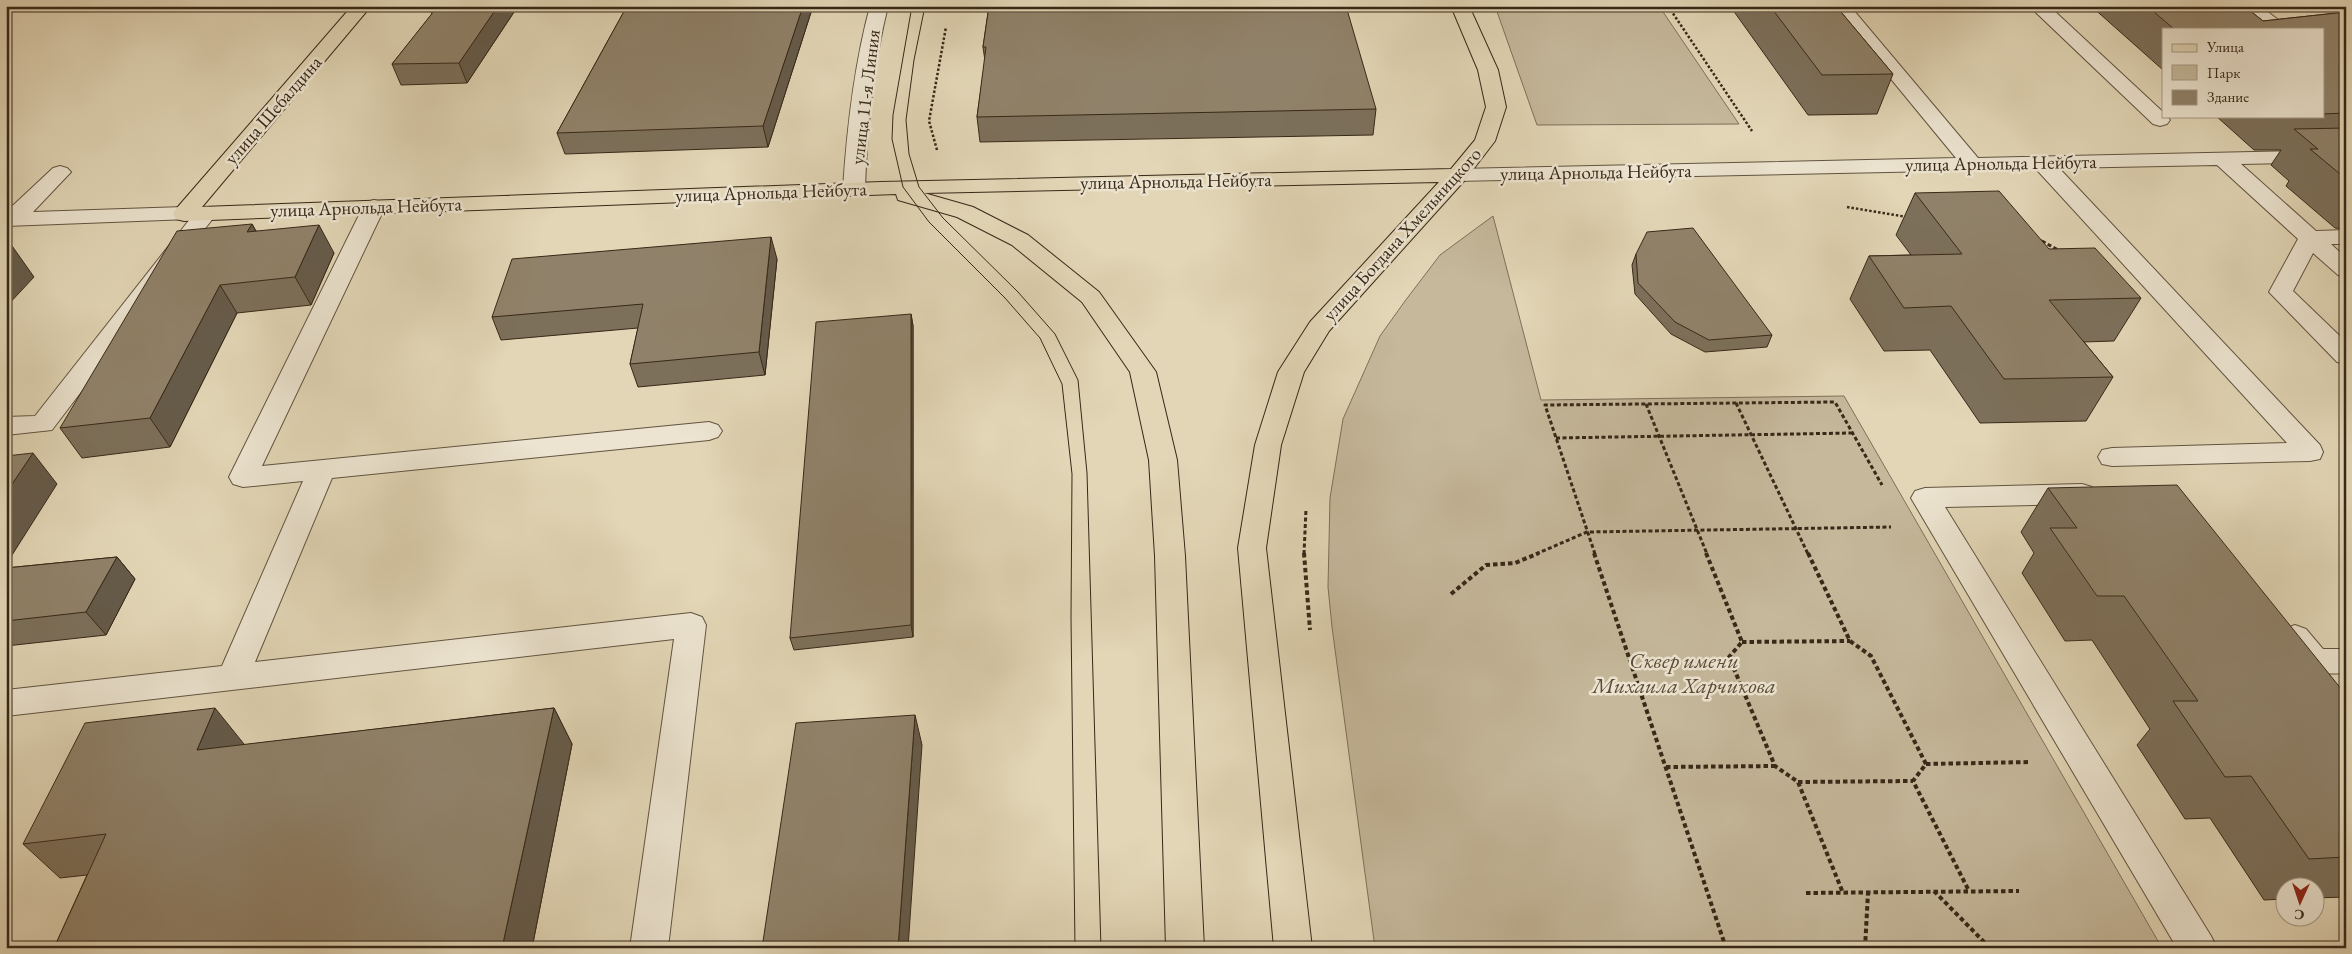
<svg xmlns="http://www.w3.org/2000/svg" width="2352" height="954" viewBox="0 0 2352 954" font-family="'EB Garamond',serif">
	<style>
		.green { fill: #c5b89b; stroke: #7e705a }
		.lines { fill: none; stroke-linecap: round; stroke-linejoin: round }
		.minor-casing { stroke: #625440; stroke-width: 2 }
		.major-casing { stroke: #372818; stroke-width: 2 }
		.path-far2 { stroke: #372818; stroke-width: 2.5; stroke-dasharray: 2.5 2; stroke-linecap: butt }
		.path-far1 { stroke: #372818; stroke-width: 3; stroke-dasharray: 4 2.5; stroke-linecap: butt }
		.path { stroke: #372818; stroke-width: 4; stroke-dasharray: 4.5 3; stroke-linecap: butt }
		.minor { fill: #ece4d0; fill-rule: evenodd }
		.major { fill: #e2d6b6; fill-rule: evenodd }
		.tram { stroke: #372818; stroke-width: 1 }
		.wall { fill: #7c705b; stroke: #372818 }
		.shaded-wall { fill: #655b4a; stroke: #372818 }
		.building { fill: #90826a; stroke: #372818 }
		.labels { text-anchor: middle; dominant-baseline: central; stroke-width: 5; stroke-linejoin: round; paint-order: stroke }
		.far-street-label { font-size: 19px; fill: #372818; stroke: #ece4d0 }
		.park-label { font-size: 22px; font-style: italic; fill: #5a4c39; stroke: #ece4d0 }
	</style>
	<rect width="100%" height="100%" fill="#e2d6b6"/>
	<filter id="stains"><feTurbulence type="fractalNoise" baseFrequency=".004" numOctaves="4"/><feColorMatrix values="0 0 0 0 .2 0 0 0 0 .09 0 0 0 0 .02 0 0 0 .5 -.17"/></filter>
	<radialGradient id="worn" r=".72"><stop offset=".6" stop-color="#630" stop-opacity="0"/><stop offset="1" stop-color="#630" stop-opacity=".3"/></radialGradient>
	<path class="green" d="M1495 6H1659L1739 124 1537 125Z
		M1493 216 1541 400 1844 396 2162 948H1375L1332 627 1328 587 1330 498 1343 419 1380 336 1405 301 1440 255Z"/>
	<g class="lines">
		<g class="minor-casing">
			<path id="minor" d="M870 6H888C873 66 867 127 865 189L862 194 854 195 846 194 843 189C847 127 854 66 870 6Z
				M1831 6H1850L1978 158 2346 150V162L2241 164 2316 231 2346 230V244H2331L2346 258V277L2338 275 2313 253 2293 291 2346 342V364L2337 362 2269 292 2298 239 2217 165 2059 168 2320 445 2323 452 2320 459 2310 461 2112 466 2102 464 2098 457 2102 450 2112 448 2287 443 2036 169 1457 181 1449 180 1446 175 1449 170 1457 169 1956 158Z
				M2029 6H2049L2163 112V116H2167L2170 120 2167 124 2160 126 2153 124Z
				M2240 6H2260L2281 22 2346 14V24L2313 29H2267Z
				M60 166 67 168 71 172 33 212 184 207 192 209 194 213C200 206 205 206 214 208L217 213 52 430 6 435V417L35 416 190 219 6 226V212L53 168Z
				M374 200 382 202 385 207 262 466 709 422 718 425 722 431 718 437 709 440 332 478 255 662 691 613 702 617 706 625 668 948H630L674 639 6 716V690L222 666 303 481 243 487 233 484 229 477 363 207 366 202Z
				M2082 484 2092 487 2096 494 2092 501 2082 504 1945 507 2211 936 2217 948H2177L1911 498 1915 491 1925 488Z
				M2295 625 2306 629 2323 649H2346V673C2306 675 2299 674 2280 637L2284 629Z"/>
		</g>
		<g class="major-casing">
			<path id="major" d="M352 6H371L202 207 881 182 1451 169 1475 140 1486 107 1478 70 1451 6H1469L1498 70 1506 107 1495 141 1465 180 1329 331 1304 372 1281 445 1266 548 1312 948H1274L1238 548 1255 445 1278 372 1310 322 1439 182 924 193 973 207 1028 235 1099 292 1156 372 1177 460 1185 556 1204 948H1166L1155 556 1149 460 1130 372 1082 302 1012 245 957 217 898 200 896 194 184 221 176 219 173 214 176 209Z"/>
		</g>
		<path class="path-far2" d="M1668 6 1752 131
			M937 150 929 121 946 27
			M1847 207 1907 217
			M2040 240 2045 243"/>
		<path class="path-far1" d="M2042 241 2058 250
			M1736 403 1808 554
			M1646 404 1707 554
			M1556 438 1853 433
			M1304 554 1306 509
			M1536 554 1587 532 1891 527
			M1595 554 1545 405 1835 402 1882 485"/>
		<path class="path" d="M1304 553 1310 630
			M1594 553 1726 948
			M1706 553 1742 642 1729 657 1775 766 1798 782 1843 893
			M1808 553 1850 641 1871 656 1926 764 1913 781 1969 891
			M1451 594 1486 565 1515 563 1539 553
			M1742 642 1850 641
			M1926 764 2030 762
			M1666 767 1775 766
			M1798 782 1913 781
			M1934 891 1990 948
			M1806 893 2019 891
			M1865 948 1868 893"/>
		<use href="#minor" class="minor"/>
		<use href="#major" class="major"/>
		<path class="tram" d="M912 6 893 115 892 139 903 187 929 222 1005 298 1040 338 1062 384 1072 474 1071 618 1075 948
			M925 6 914 60 906 120 909 154 919 187 943 218 1018 292 1055 334 1078 380 1087 473 1101 948"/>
	</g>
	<path class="wall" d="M434 6H518L467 83 401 85 392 64 432 14 430 11Z
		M627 6H813L768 147 565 154 557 133Z
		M989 6 1376 109 1373 135 980 142 977 117 985 61 983 47Z
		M1730 6H1836L1893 74 1877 114 1808 115Z
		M2091 6H2244L2263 21 2346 12V229L2335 228 2286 186 2289 181 2271 165 2281 150H2254L2216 116H2323V29H2163V70Z
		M1915 193 2049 249 2141 298 2114 341 2084 342 2113 377 2086 421 1980 423 1930 350 1884 351 1850 299 1869 256 1911 255 1896 235Z
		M252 224 256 231 334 253 311 305 237 313 170 447 82 458 60 428Z
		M1636 254 1772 335 1767 347 1705 352 1671 334 1635 294 1632 265Z
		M777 259 765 375 638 387 630 364 638 328 501 340 492 317Z
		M911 314 913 326V637L794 650 790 638Z
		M2048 488 2346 695V897L2314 898V886H2284V899L2264 900 2210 818 2185 819 2137 745 2150 729 2092 640 2065 641 2022 573 2034 553 2021 532Z
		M117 557 135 579 106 635 6 646V568Z
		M554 708 572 744 532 948H54L87 875 60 878 23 844 244 744 243 745Z"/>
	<path class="shaded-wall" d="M498 6H518L467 83 459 63Z
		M803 6H813L768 147 763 126Z
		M252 224 267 252 247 232Z
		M319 225 334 253 311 305 295 277Z
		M771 237 777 259 765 375 759 352Z
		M10 243 34 277 6 307V247Z
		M220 285 237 313 170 447 150 418Z
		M911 314 913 326V637L911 625Z
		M33 453 57 484 7 563 6 562V493Z
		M117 557 135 579 106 635 86 612Z
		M215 708 244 744 227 785 197 750Z
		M554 708 572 744 532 948H502Z
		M915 715 922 745 908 948H898Z"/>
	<path class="building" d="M434 6H498L459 63 392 64 434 11H430Z
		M627 6H803L763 126 557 133Z
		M989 6H1346L1376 109 977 117 986 47H983Z
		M1770 6H1836L1893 74 1822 75Z
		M2147 6H2244L2263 21 2346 12V113L2323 114V29H2174Z
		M2346 128V179L2310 149H2318L2294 129Z
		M1999 191 2049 249 2095 248 2141 298 2049 300 2113 377 2004 379 1951 306 1904 308 1869 256 1962 254 1915 193Z
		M252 224 247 232 319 225 295 277 220 285 150 418 60 428 177 231Z
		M1693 228 1772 335 1709 340 1675 322 1638 283 1636 254 1647 232Z
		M771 237 759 352 630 364 643 304 492 317 512 259Z
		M6 243H10L6 247Z
		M911 314V625L790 638 816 322Z
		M33 453 6 493V456Z
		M2177 485 2346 695V857L2309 859 2251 776 2225 777 2173 701H2198L2124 596H2097L2050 528H2077L2048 488Z
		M117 557 86 612 6 621V568Z
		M215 708 197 750 554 708 502 948H54L106 834 23 844 85 723Z
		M915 715 898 948H762L796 723Z"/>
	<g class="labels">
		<g class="far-street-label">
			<text transform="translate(865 97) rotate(-83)">улица 11-я Линия</text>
			<text transform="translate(273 110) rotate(-49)">улица Шебалдина</text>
			<text transform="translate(2001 163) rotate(-1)">улица Арнольда Нейбута</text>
			<text transform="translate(1596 172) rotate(-1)">улица Арнольда Нейбута</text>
			<text transform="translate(1176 181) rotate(-1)">улица Арнольда Нейбута</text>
			<text transform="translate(771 192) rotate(-2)">улица Арнольда Нейбута</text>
			<text transform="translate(366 207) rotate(-2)">улица Арнольда Нейбута</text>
			<text transform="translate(1402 234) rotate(-48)">улица Богдана Хмельницкого</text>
		</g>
		<g class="park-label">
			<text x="1684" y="660">Сквер имени<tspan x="1684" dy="25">Михаила Харчикова</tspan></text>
		</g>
	</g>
	<rect width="2352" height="954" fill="none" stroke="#e2d6b6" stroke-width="25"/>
	<rect x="8" y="8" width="2337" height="939" fill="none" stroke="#372818" stroke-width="2.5"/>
	<rect x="12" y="12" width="2327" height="929" fill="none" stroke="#372818"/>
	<rect x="2162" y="28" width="162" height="90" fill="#ece4d0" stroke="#a49986"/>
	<rect x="2172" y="44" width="25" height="8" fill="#e2d6b6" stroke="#a49986"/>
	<text x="2207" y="52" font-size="15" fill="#372818">Улица</text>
	<rect x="2172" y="65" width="25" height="15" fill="#c5b89b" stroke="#a49986"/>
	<text x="2207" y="78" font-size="15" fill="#372818">Парк</text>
	<rect x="2172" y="90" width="25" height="15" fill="#90826a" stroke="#a49986"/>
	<text x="2207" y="102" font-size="15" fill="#372818">Здание</text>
	<g transform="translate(2300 902) rotate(183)"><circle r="24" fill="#ece4d0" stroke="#a49986"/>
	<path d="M0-4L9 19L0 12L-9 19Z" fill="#8f2418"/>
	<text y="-8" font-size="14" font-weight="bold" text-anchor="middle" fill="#372818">С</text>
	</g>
	<rect width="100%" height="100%" filter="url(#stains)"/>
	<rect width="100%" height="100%" fill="url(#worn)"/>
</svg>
